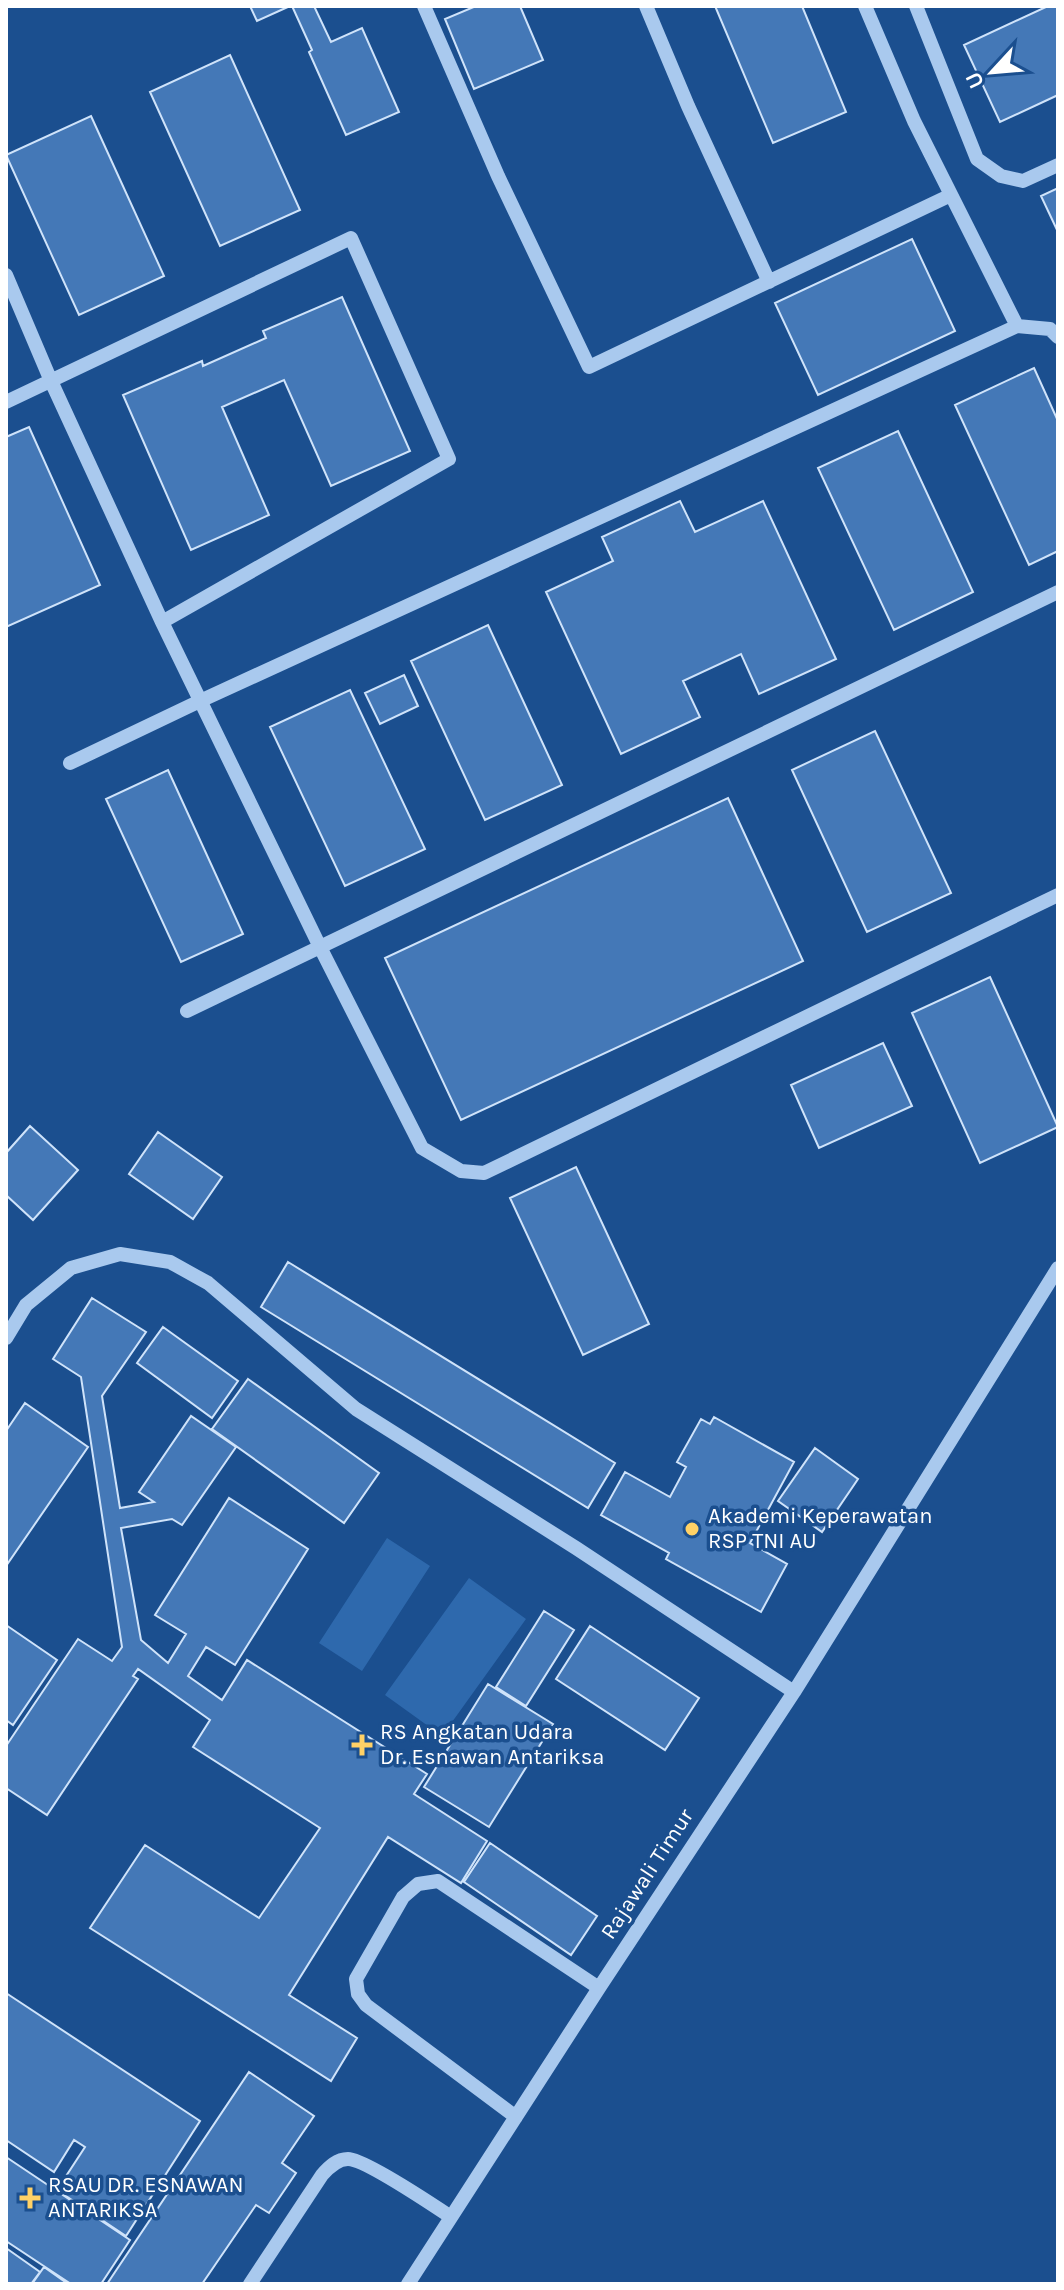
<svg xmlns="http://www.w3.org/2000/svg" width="1064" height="2290" viewBox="0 0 1064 2290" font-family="Karla,sans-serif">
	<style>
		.green { fill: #2e69ad }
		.building { fill: #4478b7; stroke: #cfe3fa; stroke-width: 2 }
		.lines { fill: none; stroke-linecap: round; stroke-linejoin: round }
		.minor { stroke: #a9c9ee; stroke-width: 14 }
		.poi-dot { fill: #ffd166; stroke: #1b4f8f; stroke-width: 3 }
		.labels { text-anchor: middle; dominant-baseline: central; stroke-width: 7; stroke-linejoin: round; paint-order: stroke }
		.poi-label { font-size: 22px; fill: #fff; stroke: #1b4f8f; text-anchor: start }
		.street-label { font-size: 22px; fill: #fff; stroke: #1b4f8f }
	</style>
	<rect width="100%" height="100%" fill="#1b4f8f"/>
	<path class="green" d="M387 1538 430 1566 362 1671 319 1643Z
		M469 1578 526 1619 442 1736 385 1695Z"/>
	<path class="building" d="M250 6H290L257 21Z
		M292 6H314L331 42 362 28 399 112 346 135 309 52 312 50Z
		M476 6H520L543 60 474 89 445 19Z
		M715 6H802L846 112 773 143Z
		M1048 6H1058V95L1000 122 964 45Z
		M230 55 300 210 220 246 150 92Z
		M91 116 164 276 79 315 6 155Z
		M1058 188V232L1041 196Z
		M912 239 955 331 818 395 775 303Z
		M342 297 410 451 331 486 284 380 222 407 269 515 191 550 123 395 202 361 203 366 266 338 263 331Z
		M1034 368 1058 421V551L1029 565 955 405Z
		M29 427 100 585 6 627V437Z
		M898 431 973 592 894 630 818 468Z
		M680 501 695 532 763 501 836 659 759 694 741 654 683 681 700 717 621 754 546 592 613 561 602 537Z
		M488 625 562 785 485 820 411 661Z
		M404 675 418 706 380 724 365 693Z
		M350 690 425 849 345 886 270 727Z
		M875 731 951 893 867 932 792 770Z
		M168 770 243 934 181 962 106 799Z
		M728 798 803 961 461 1120 385 958Z
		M990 977 1058 1127 980 1163 912 1013Z
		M883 1043 912 1106 819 1148 791 1085Z
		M30 1126 78 1170 33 1220 6 1195V1153Z
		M158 1132 222 1177 193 1219 129 1174Z
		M576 1167 649 1324 583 1355 510 1198Z
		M288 1262 615 1463 588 1508 261 1307Z
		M92 1298 146 1332 102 1396 120 1508 154 1502 139 1492 191 1416 236 1447 182 1525 172 1519 121 1528 141 1640 168 1663 186 1634 155 1615 229 1498 308 1549 235 1665 206 1647 188 1676 222 1700 247 1660 427 1774 414 1794 487 1841 461 1883 388 1837 289 1995 357 2038 331 2081 90 1928 145 1845 259 1918 320 1828 193 1747 210 1720 138 1669 133 1676 138 1679 47 1815 6 1788V1746L78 1639 112 1661 122 1647 81 1377 53 1359Z
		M163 1327 238 1381 212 1418 137 1363Z
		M248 1379 379 1473 344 1523 212 1429Z
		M25 1403 88 1447 6 1566V1431Z
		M714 1417 794 1462 750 1543 787 1564 761 1612 666 1559 669 1553 601 1515 625 1472 670 1497 686 1467 677 1462 701 1419 710 1424Z
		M815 1448 858 1479 822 1532 778 1501Z
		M544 1611 574 1630 526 1706 496 1687Z
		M6 1625 57 1660 13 1725 6 1720Z
		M590 1626 699 1698 665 1750 556 1679Z
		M488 1684 553 1724 489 1827 424 1787Z
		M490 1843 597 1916 571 1955 464 1882Z
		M6 1993 200 2121 126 2236 57 2190 85 2147 74 2140 54 2172 6 2140Z
		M249 2072 314 2116 282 2163 296 2173 269 2213 256 2205 202 2284H107Z
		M6 2157 130 2240 101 2284H71L6 2241Z
		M6 2248 40 2272 31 2284H6Z
		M44 2267 68 2284H32Z"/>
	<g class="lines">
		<path class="minor" d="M424 6 498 176 589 367 951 195
			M646 6 688 106 769 282
			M865 6 914 121 1017 326
			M916 6 977 159 1001 176 1023 181 1058 165
			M6 275 51 381 162 622 320 947 422 1148 461 1171 484 1173 1058 895
			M6 402 351 238 449 459 162 622
			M70 763 200 701 1017 326 1050 329 1058 337
			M187 1011 1058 592
			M6 1338 26 1305 71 1268 120 1254 170 1262 208 1283 356 1409 576 1548 794 1692
			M516 2117 366 2005 358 1994 356 1979 403 1897 418 1884 438 1881 599 1988
			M250 2284 322 2175C329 2167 337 2159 348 2159 364 2159 433 2205 451 2217
			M408 2284 599 1988 794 1692 1058 1268"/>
	</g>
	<g class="poi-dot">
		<circle cx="692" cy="1529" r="8"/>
		<path d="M358 1733h8v8h8v8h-8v8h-8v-8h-8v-8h8z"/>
		<path d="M26 2186h8v8h8v8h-8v8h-8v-8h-8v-8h8z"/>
	</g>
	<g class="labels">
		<g class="poi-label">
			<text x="708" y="1516">Akademi Keperawatan<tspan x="708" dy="25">RSP TNI AU</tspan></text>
			<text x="380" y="1732">RS Angkatan Udara<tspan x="380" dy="25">Dr. Esnawan Antariksa</tspan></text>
			<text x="48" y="2185">RSAU DR. ESNAWAN<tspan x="48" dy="25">ANTARIKSA</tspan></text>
		</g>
		<g class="street-label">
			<text transform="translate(647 1874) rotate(-57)">Rajawali Timur</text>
		</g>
	</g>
	<rect width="1064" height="2290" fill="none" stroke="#ffffff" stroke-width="16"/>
	<g transform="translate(992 72) rotate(244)" stroke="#1b4f8f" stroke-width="6" paint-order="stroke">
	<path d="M0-6L14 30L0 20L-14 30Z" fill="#ffffff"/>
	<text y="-12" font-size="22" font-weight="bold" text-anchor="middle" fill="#ffffff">U</text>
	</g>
</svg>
